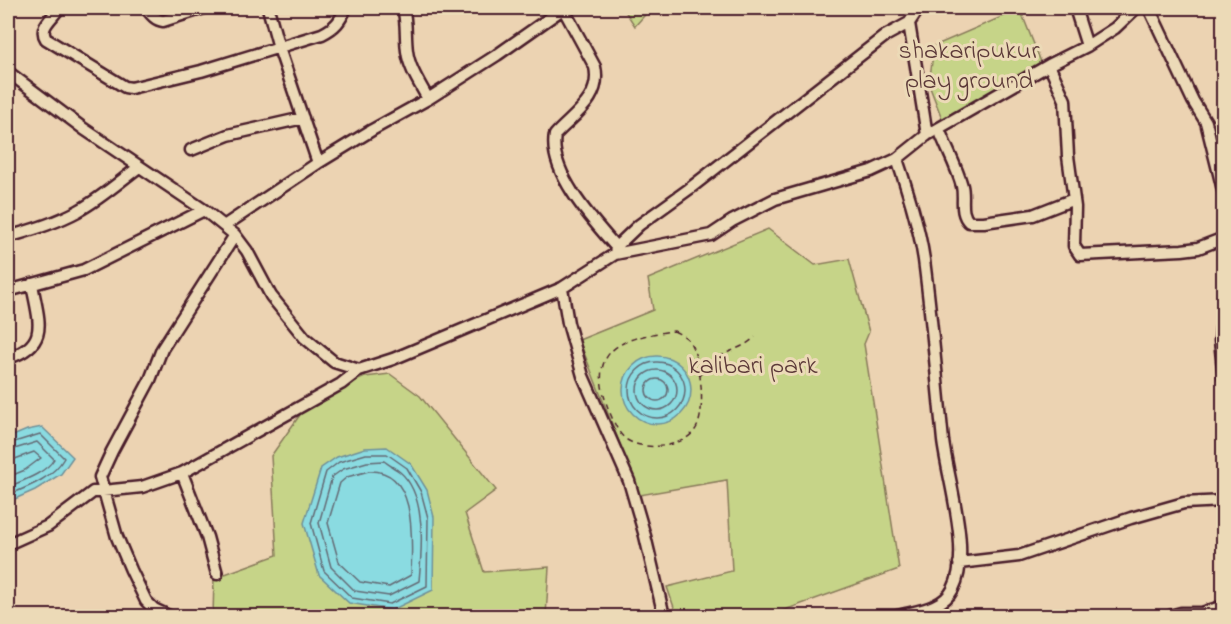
<svg xmlns="http://www.w3.org/2000/svg" width="1231" height="624" viewBox="0 0 1231 624" font-family="'Indie Flower',sans-serif">
	<style>
		.green { fill: #c6d488; stroke: #887a5a; stroke-width: 1.5 }
		.water { fill: #8adbe1; stroke: #709098; stroke-width: 1.5 }
		.lines { fill: none; stroke-linecap: round; stroke-linejoin: round }
		.shore { stroke: #646a74; stroke-width: 1.5 }
		.street-casing { stroke: #4a1f2b; stroke-width: 15 }
		.path { stroke: #4a1f2b; stroke-width: 1.5; stroke-dasharray: 6 4.5; stroke-linecap: butt }
		.street { stroke: #ecdab7; stroke-width: 10 }
		.labels { text-anchor: middle; dominant-baseline: central; stroke-width: 6; stroke-linejoin: round; paint-order: stroke }
		.park-label { font-size: 26px; fill: #5d3a39; stroke: #ecdab7 }
	</style>
	<rect width="100%" height="100%" fill="#ecd3b2"/>
	<filter id="ink" filterUnits="userSpaceOnUse"><feTurbulence type="fractalNoise" baseFrequency=".0167" numOctaves="2"/><feDisplacementMap in="SourceGraphic" scale="12" xChannelSelector="R" yChannelSelector="G"/><feConvolveMatrix kernelMatrix="1 2 1 2 8 2 1 2 1" color-interpolation-filters="sRGB"/></filter>
	<g filter="url(#ink)">
		<path class="green" d="M623 8H651L635 26Z
			M1020 9 1041 62 943 121 929 85 934 46Z
			M768 229 815 265 849 259 869 332 864 344 899 569 768 616H677L667 587 732 571 727 480 640 495 579 340 653 310 648 279Z
			M390 374 420 396 496 490 465 513 484 572 549 567 546 616H213L214 578 277 555 271 456 316 392H331L365 377Z"/>
		<path class="water" d="M623 390a34 34 0 1 1 68 0a34 34 0 1 1-68 0Z
			M42 427 73 457 61 474 35 490 8 502V438L27 430Z
			M387 447 411 464 427 490 434 517 433 590 392 610 349 603 319 575 304 523 321 468 337 457 365 448Z"/>
		<g class="lines">
			<path class="shore" d="M629 390a28 28 0 1 1 56 0a28 28 0 1 1-56 0Z
				M637 390a20 20 0 1 1 40 0a20 20 0 1 1-40 0Z
				M646 390a11 11 0 1 1 22 0a11 11 0 1 1-22 0Z
				M8 444 40 434 64 458C53 478 28 487 8 495
				M8 451 37 442 54 459C46 473 22 481 8 487
				M366 454H387L407 468 421 492 428 518 427 586 390 604 352 598 324 571 311 523 326 472 339 462Z
				M8 460 15 459 34 452 41 458 25 470 8 477
				M384 461C389 465 395 468 400 472 427 495 422 549 419 581L389 596 355 591 331 567 319 523 332 477 343 469 367 462Z
				M369 471C418 469 412 542 411 575L389 587 360 582 339 562 328 523 340 483 347 477Z"/>
			<g class="street-casing">
				<path id="street" d="M59 8C53 18 38 27 46 39L125 87 131 88 201 71 322 34C336 27 340 21 346 8
					M146 8C151 14 155 20 163 21L204 8
					M268 8 279 48 318 163
					M403 8C407 21 405 36 407 51 409 68 420 84 428 99
					M563 8 595 67C602 99 573 115 555 135 548 172 593 221 616 247
					M919 8 909 23 927 135
					M1075 8 1087 46
					M1149 8 1193 101 1206 122 1224 194
					M1049 65 1065 100 1068 156 1075 207 1074 246 1080 255 1182 250 1198 248 1224 238
					M8 72 84 129 204 210 235 235 247 251 271 296 305 338 334 362 359 370 393 359 562 288 615 254 711 235 732 221 775 199 871 171 897 159 927 135 1049 65 1087 46 1115 28 1136 8
					M939 129C946 148 957 167 962 186 965 199 959 212 969 222H984L1033 215 1074 199
					M191 150 228 135 303 118
					M897 159C908 192 919 226 924 260 932 321 937 381 943 441 948 481 972 553 953 589 943 609 916 611 898 616
					M224 226 318 163 372 130 428 99 497 55 564 8
					M8 237C31 230 56 223 78 211 100 199 119 182 139 167
					M615 254 616 247 639 225 689 189 885 36 909 23
					M562 288 568 323 583 376 629 481 645 536 664 616
					M8 291 84 270 204 210
					M1224 300 1220 341 1224 378
					M8 358C51 344 38 320 32 284
					M182 473 207 537 217 574
					M8 544 48 526 93 492 142 487 182 473 341 384 359 370
					M959 563 1019 556 1131 518 1184 503 1224 501
					M169 616 154 609 146 601 131 570 117 537 100 477 112 451 150 380 162 349 235 235
					M1170 616 1181 613H1202L1224 606"/>
			</g>
			<path class="path" d="M674 331C679 334 686 336 689 341 701 358 707 414 695 430 682 448 645 451 627 440 618 434 614 422 610 413 584 350 620 337 674 331Z
				M698 374 711 371 721 366V356C733 349 745 347 755 337"/>
			<use href="#street" class="street"/>
		</g>
	</g>
	<g class="labels">
		<g class="park-label">
			<text x="969" y="52">shakaripukur<tspan x="969" dy="30">play ground</tspan></text>
			<text x="753" y="367">kalibari park</text>
		</g>
	</g>
	<rect width="1231" height="624" fill="none" stroke="#ecdab7" stroke-width="30"/>
	<rect x="15" y="15" width="1201" height="594" fill="none" stroke="#4a1f2b" stroke-width="2" filter="url(#ink)"/>
</svg>
